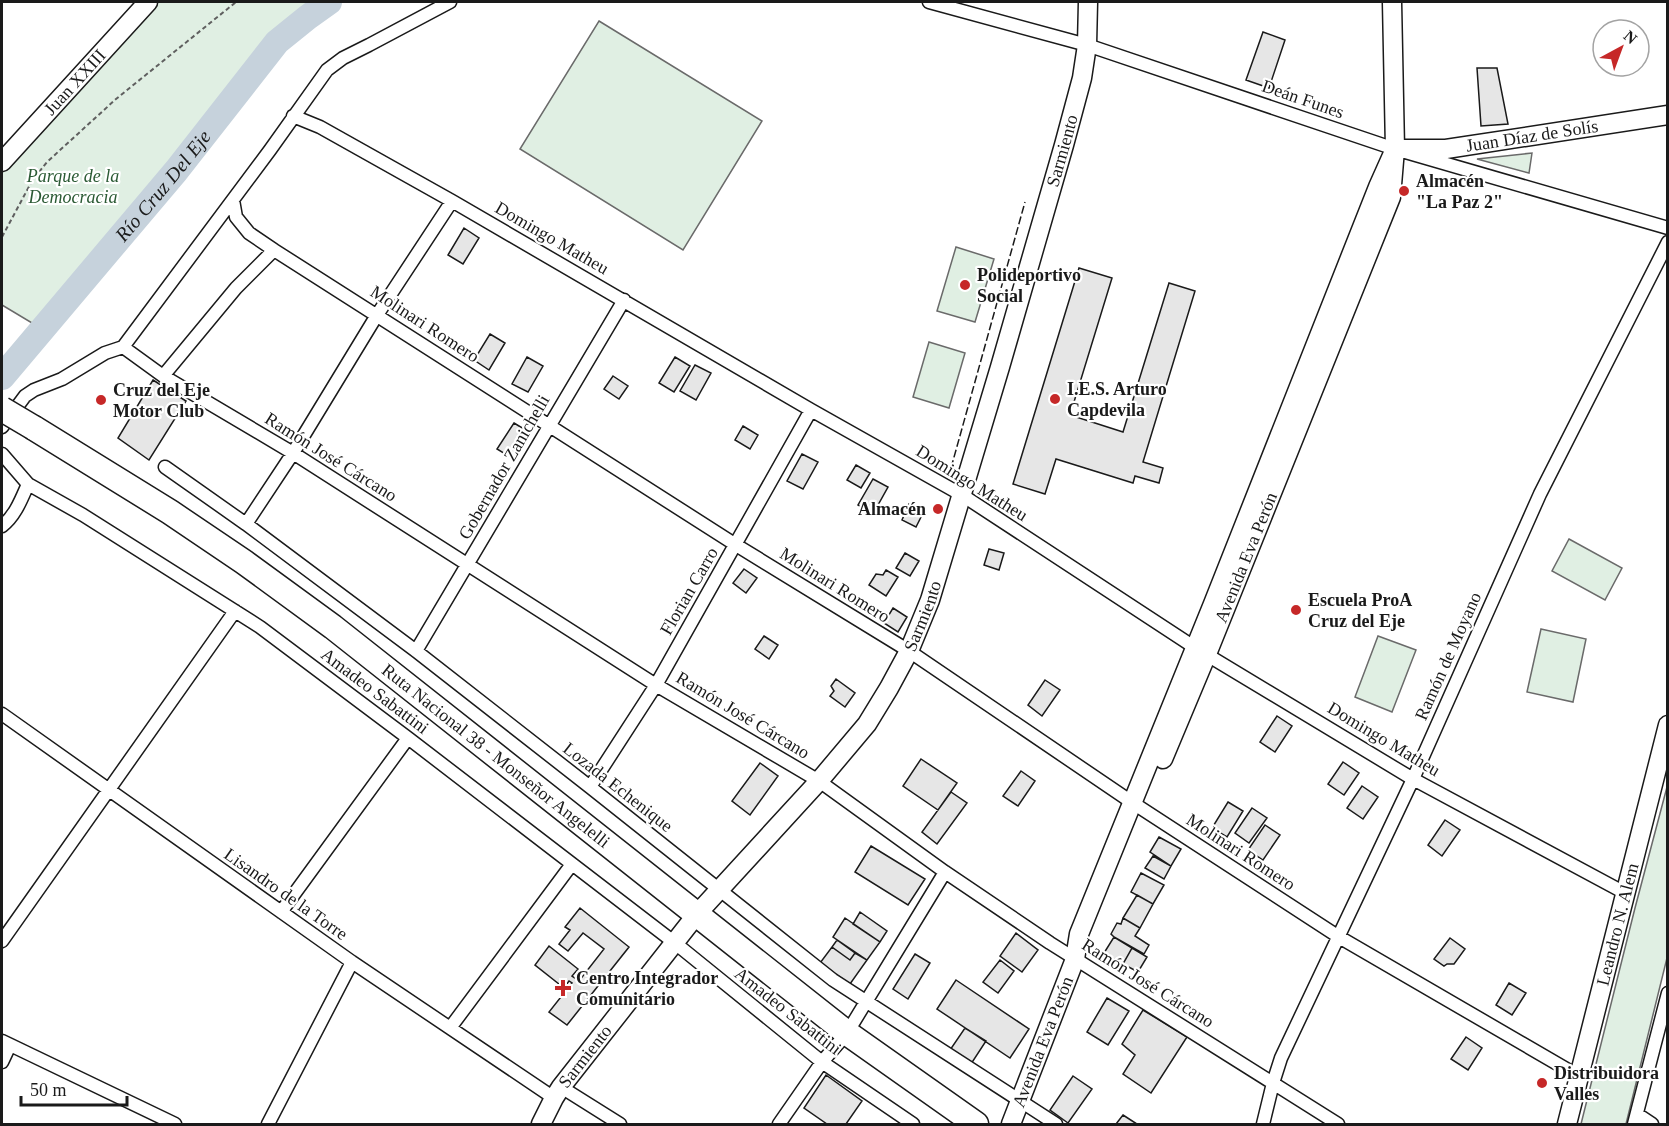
<svg xmlns="http://www.w3.org/2000/svg" width="1669" height="1126" viewBox="0 0 1669 1126" font-family="'Times New Roman',serif">
	<style>
		.green { fill: #e0efe3; stroke: #6a6a6a; stroke-width: 1.5 }
		.lines { fill: none; stroke-linecap: round; stroke-linejoin: round }
		.river { stroke: #c6d2dc; stroke-width: 26 }
		.building { fill: #e6e6e6; stroke: #1a1a1a; stroke-width: 1.5 }
		.street-casing { stroke: #1a1a1a; stroke-width: 15 }
		.secondary-casing { stroke: #1a1a1a; stroke-width: 21 }
		.highway-casing { stroke: #1a1a1a; stroke-width: 27 }
		.path { stroke: #5f5f5f; stroke-width: 2; stroke-dasharray: 4.5 3; stroke-linecap: butt }
		.street { stroke: #fff; stroke-width: 12 }
		.secondary { stroke: #fff; stroke-width: 18 }
		.highway { stroke: #fff; stroke-width: 24 }
		.highway-bridge-casing { stroke: #1a1a1a; stroke-width: 27; stroke-linecap: butt }
		.highway-bridge { stroke: #fff; stroke-width: 24 }
		.fence { stroke: #1a1a1a; stroke-width: 1.5; stroke-dasharray: 8 3; stroke-linecap: butt }
		.poi-dot { fill: #c62828; stroke: #fff; stroke-width: 2 }
		.labels { text-anchor: middle; dominant-baseline: central; stroke-width: 4.5; stroke-linejoin: round; paint-order: stroke }
		.street-label { font-size: 18px; fill: #1a1a1a; stroke: #fff }
		.park-label { font-size: 18px; font-style: italic; fill: #2b5a34; stroke: #fff }
		.poi-label { font-size: 18px; font-weight: bold; fill: #1a1a1a; stroke: #fff; text-anchor: start }
		.water-label { font-size: 20px; font-style: italic; fill: #1a1a1a; stroke: #fff }
	</style>
	<rect width="100%" height="100%" fill="#fff"/>
	<path class="green" d="M148 2H329L308 17 277 42 176 171 42 329 2 305V162Z
		M599 21 762 121 683 250 520 149Z
		M1532 153 1529 173 1477 159Z
		M956 247 994 259 975 322 937 311Z
		M929 342 965 353 949 408 913 397Z
		M1569 539 1622 568 1605 600 1552 571Z
		M1541 629 1586 639 1573 702 1527 692Z
		M1378 636 1416 650 1392 712 1355 697Z
		M1667 787V958L1626 1124H1581L1635 908Z"/>
	<g class="lines">
		<path class="river" id="s1" d="M2 377 176 171 277 42 308 17 329 2"/>
	</g>
	<path class="building" d="M1263 32 1285 40 1269 88 1246 80Z
		M1477 68H1497L1508 124 1481 126Z
		M464 228 479 238 463 264 448 255Z
		M1079 268 1112 278 1070 415 1123 432 1169 283 1195 291 1143 462 1163 468 1159 483 1135 476 1133 483 1056 459 1045 494 1013 484Z
		M490 334 505 343 489 370 474 360Z
		M527 357 543 366 528 392 512 384Z
		M675 357 690 366 674 392 659 383Z
		M695 365 711 373 696 400 680 391Z
		M613 376 628 386 619 399 604 389Z
		M153 380 186 401 149 460 118 438Z
		M514 423 529 432 512 458 497 449Z
		M743 426 758 435 750 449 735 440Z
		M802 454 818 462 803 489 787 481Z
		M856 465 870 473 861 488 847 480Z
		M873 479 888 487 873 514 858 505Z
		M909 504 924 511 916 527 902 520Z
		M989 549 1004 553 999 570 984 565Z
		M905 553 919 561 910 576 896 568Z
		M744 569 757 578 746 593 733 583Z
		M886 570 898 577 886 596 869 585 876 574 883 575Z
		M893 608 907 617 898 632 884 623Z
		M764 636 778 645 769 659 755 649Z
		M836 679 855 693 845 707 830 696 834 691 831 686Z
		M1045 680 1060 690 1042 716 1028 705Z
		M1277 716 1292 726 1275 752 1260 742Z
		M921 759 957 783 938 810 903 786Z
		M1343 762 1359 773 1344 795 1328 784Z
		M760 763 778 776 750 815 732 801Z
		M1021 771 1035 781 1018 806 1003 796Z
		M1362 786 1378 797 1363 819 1347 808Z
		M951 792 967 803 937 844 922 832Z
		M1228 802 1243 811 1227 837 1212 828Z
		M1252 808 1267 818 1249 843 1235 833Z
		M1445 820 1460 830 1442 856 1428 845Z
		M1265 825 1280 835 1263 860 1248 850Z
		M1159 837 1181 849 1171 866 1150 852Z
		M871 846 925 879 908 905 855 872Z
		M1153 856 1171 866 1164 879 1145 868Z
		M1141 873 1164 885 1153 904 1131 892Z
		M1137 895 1153 904 1140 928 1123 918Z
		M580 908 629 947 567 1025 549 1012 572 983 569 981 564 988 535 965 549 946 578 969 572 976 579 981 604 949 583 933 568 951 559 944 570 930 565 927Z
		M860 912 887 931 880 942 853 924Z
		M845 918 880 942 867 960 833 937Z
		M1123 918 1140 928 1135 936 1149 945 1144 954 1114 937 1111 934 1117 923 1121 924Z
		M1016 933 1038 950 1022 972 1000 956Z
		M1114 937 1132 948 1123 964 1104 953Z
		M1450 938 1465 949 1454 964H1447L1444 966 1434 959Z
		M837 940 855 953 850 960 832 947Z
		M832 947 850 960 855 953 867 960 850 984 820 963Z
		M1132 948 1147 957 1138 972 1123 964Z
		M915 954 930 963 908 999 893 989Z
		M1000 960 1014 971 998 993 983 982Z
		M956 980 1029 1029 1010 1058 937 1009Z
		M1509 983 1526 993 1512 1015 1496 1005Z
		M1107 998 1129 1011 1108 1045 1087 1032Z
		M1143 1010 1187 1037 1151 1093 1123 1074 1135 1055 1122 1044Z
		M965 1028 986 1041 971 1064 950 1050Z
		M1466 1037 1482 1048 1468 1070 1451 1059Z
		M826 1075 862 1101 846 1124H827L804 1108Z
		M1073 1076 1092 1089 1068 1123 1050 1110Z
		M1123 1115 1137 1124H1116Z"/>
	<g class="lines">
		<g class="street-casing">
			<path id="street" d="M929 2 1087 45 1395 149 1668 228
				M293 116 320 127 452 201 811 410 962 495 1194 647 1413 779 1625 893
				M233 200 236 217 249 233 274 250
				M123 347 163 376 293 453 656 685 819 781 945 872 1050 943 1338 1124
				M163 376 236 288 274 250 736 545 909 651 1133 803 1339 937 1580 1077
				M2 427 25 396 34 390 62 379 105 353 123 347 270 150 327 70 343 58 369 45 450 2
				M2 454 28 484 83 515 260 627 408 738 675 943 822 1062 913 1124
				M165 467 246 524 416 651 590 787 833 980 1056 1124
				M246 524 293 453 377 315 452 201
				M2 526C15 516 21 500 28 484
				M416 651 624 300
				M2 714 352 962 554 1098
				M590 787 656 685 811 410
				M281 912 408 738
				M2 941 235 611
				M450 1028 572 864
				M2 1041 175 1124
				M2 1062 10 1045
				M561 1087 620 1124
				M1637 1114 1652 1124
				M268 1124 352 962
				M779 1124 822 1062 847 1033 945 872
				M1263 1124 1273 1083 1281 1058 1413 779 1540 494 1668 242
				M1634 1124 1668 993"/>
		</g>
		<g class="secondary-casing">
			<g id="secondary">
				<path id="s2" d="M1395 149H1446L1668 115"/>
				<path id="s3" d="M2 162 148 2"/>
				<path id="s4" d="M1163 759 1207 654 1391 197 1395 149 1392 2"/>
				<path id="s5" d="M541 1124 554 1098 561 1087 697 914 819 781 867 724 889 688 909 651 930 600 1000 367 1064 145 1082 78 1087 45 1088 2"/>
				<path id="s6" d="M1011 1124 1075 959 1079 934 1213 604 1378 187 1395 149"/>
				<path id="s7" d="M1567 1124 1668 725"/>
			</g>
		</g>
		<g class="highway-casing">
			<g id="highway">
				<path id="s8" d="M34 428 170 512 244 562 333 627 847 1033 976 1124"/>
			</g>
		</g>
		<path class="path" d="M2 237 32 181 47 162 116 99 236 2"/>
		<use href="#street" class="street"/>
		<use href="#secondary" class="secondary"/>
		<use href="#highway" class="highway"/>
		<g class="highway-bridge-casing">
			<path id="highway-bridge" d="M2 409 34 428"/>
		</g>
		<use href="#highway-bridge" class="highway-bridge"/>
		<path class="fence" d="M951 468 1025 202"/>
	</g>
	<g class="poi-dot">
		<circle cx="1404" cy="191" r="6"/>
		<circle cx="965" cy="285" r="6"/>
		<circle cx="1055" cy="399" r="6"/>
		<circle cx="101" cy="400" r="6"/>
		<circle cx="938" cy="509" r="6"/>
		<circle cx="1296" cy="610" r="6"/>
		<path d="M560 979h6v6h6v6h-6v6h-6v-6h-6v-6h6z"/>
		<circle cx="1542" cy="1083" r="6"/>
	</g>
	<g class="labels">
		<g class="street-label">
			<text stroke="none"><textPath href="#s3" startOffset="108">Juan XXIII</textPath></text>
			<text transform="translate(1303 99) rotate(19)">Deán Funes</text>
			<text stroke="none"><textPath href="#s2" startOffset="138">Juan Díaz de Solís</textPath></text>
			<text stroke="none"><textPath href="#s5" startOffset="1125">Sarmiento</textPath></text>
			<text transform="translate(552 238) rotate(30)">Domingo Matheu</text>
			<text transform="translate(425 324) rotate(33)">Molinari Romero</text>
			<text transform="translate(331 457) rotate(32)">Ramón José Cárcano</text>
			<text transform="translate(504 467) rotate(-60)">Gobernador Zanichelli</text>
			<text transform="translate(972 483) rotate(32)">Domingo Matheu</text>
			<text stroke="none"><textPath href="#s4" startOffset="218">Avenida Eva Perón</textPath></text>
			<text transform="translate(835 585) rotate(32)">Molinari Romero</text>
			<text transform="translate(689 591) rotate(-60)">Florian Carro</text>
			<text stroke="none"><textPath href="#s5" startOffset="639">Sarmiento</textPath></text>
			<text transform="translate(1448 656) rotate(-66)">Ramón de Moyano</text>
			<text transform="translate(375 691) rotate(37)">Amadeo Sabattini</text>
			<text transform="translate(743 715) rotate(31)">Ramón José Cárcano</text>
			<text transform="translate(1384 739) rotate(31)">Domingo Matheu</text>
			<text stroke="none"><textPath href="#s8" startOffset="567">Ruta Nacional 38 - Monseñor Angelelli</textPath></text>
			<text transform="translate(618 787) rotate(38)">Lozada Echenique</text>
			<text transform="translate(1241 852) rotate(33)">Molinari Romero</text>
			<text transform="translate(286 894) rotate(35)">Lisandro de la Torre</text>
			<text stroke="none"><textPath href="#s7" startOffset="206">Leandro N. Alem</textPath></text>
			<text transform="translate(1148 983) rotate(32)">Ramón José Cárcano</text>
			<text transform="translate(788 1011) rotate(38)">Amadeo Sabattini</text>
			<text stroke="none"><textPath href="#s6" startOffset="88">Avenida Eva Perón</textPath></text>
			<text stroke="none"><textPath href="#s5" startOffset="81">Sarmiento</textPath></text>
		</g>
		<g class="park-label">
			<text x="73" y="176">Parque de la<tspan x="73" dy="21">Democracia</tspan></text>
		</g>
		<g class="poi-label">
			<text x="1416" y="181">Almacén<tspan x="1416" dy="21">"La Paz 2"</tspan></text>
			<text x="977" y="275">Polideportivo<tspan x="977" dy="21">Social</tspan></text>
			<text x="1067" y="389">I.E.S. Arturo<tspan x="1067" dy="21">Capdevila</tspan></text>
			<text x="113" y="390">Cruz del Eje<tspan x="113" dy="21">Motor Club</tspan></text>
			<text x="926" y="509" text-anchor="end">Almacén</text>
			<text x="1308" y="600">Escuela ProA<tspan x="1308" dy="21">Cruz del Eje</tspan></text>
			<text x="576" y="978">Centro Integrador<tspan x="576" dy="21">Comunitario</tspan></text>
			<text x="1554" y="1073">Distribuidora<tspan x="1554" dy="21">Valles</tspan></text>
		</g>
		<g class="water-label">
			<text stroke="none"><textPath href="#s1" startOffset="250">Río Cruz Del Eje</textPath></text>
		</g>
	</g>
	<rect width="1669" height="1126" fill="none" stroke="#1a1a1a" stroke-width="6"/>
	<g transform="translate(1621 48) rotate(41)"><circle r="28" fill="#ffffff" stroke="#a3a3a3" stroke-width="1.5"/>
	<path d="M0-4.5L10 22L0 15L-10 22Z" fill="#c62828"/>
	<text y="-9" font-size="16" font-weight="bold" text-anchor="middle" fill="#1a1a1a">N</text>
	</g>
	<path d="M21 1096v9h106v-9" fill="none" stroke="#1a1a1a" stroke-width="3"/>
	<text x="30" y="1096" font-size="18" fill="#1a1a1a" stroke="#ffffff" stroke-width="4.5" paint-order="stroke">50 m</text>
</svg>
